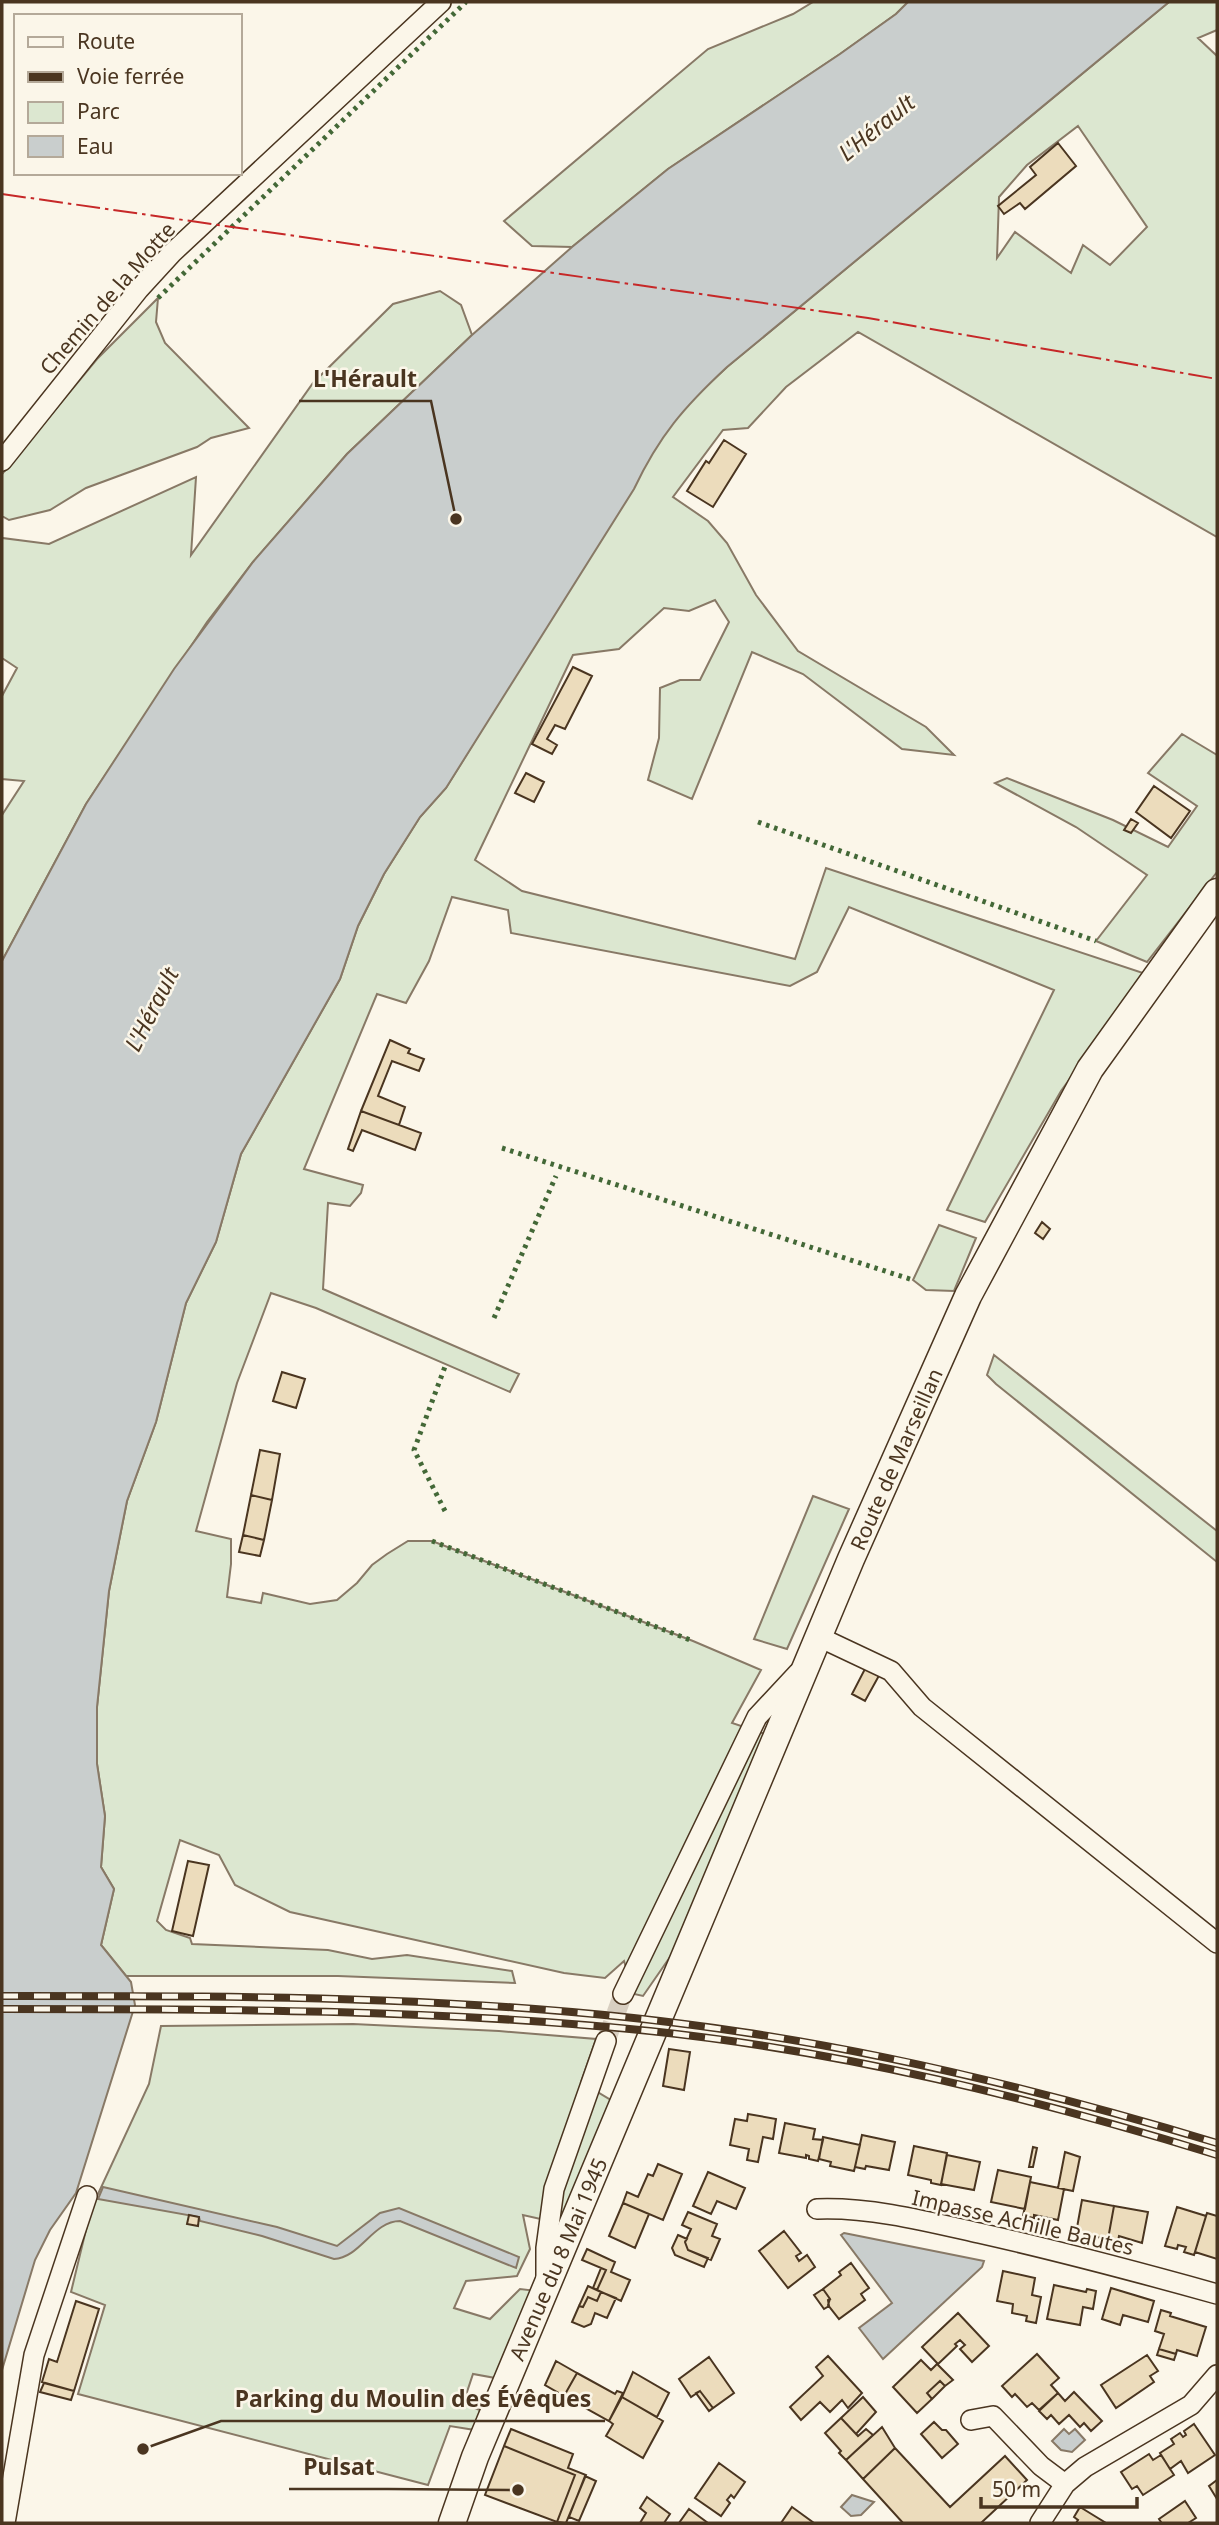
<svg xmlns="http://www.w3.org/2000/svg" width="1219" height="2525" viewBox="0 0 1219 2525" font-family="'Noto Sans',sans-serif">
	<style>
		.green { fill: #dce7d0; stroke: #887966; stroke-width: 2; fill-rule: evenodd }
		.water { fill: #c9cecd; stroke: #887966; stroke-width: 2 }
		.building { fill: #ecdcbc; stroke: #4a3520; stroke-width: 2 }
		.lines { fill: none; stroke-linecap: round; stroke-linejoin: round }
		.street-tunnel { stroke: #d8cfc1; stroke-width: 19; stroke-dasharray: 19 10; stroke-linecap: butt }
		.street-casing { stroke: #4a3520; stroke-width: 22 }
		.secondary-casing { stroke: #4a3520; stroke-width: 29 }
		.street { stroke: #fbf6e9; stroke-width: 19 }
		.secondary { stroke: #fbf6e9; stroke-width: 26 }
		.rail-casing { stroke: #4a3520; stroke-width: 8 }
		.rail { stroke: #fbf6e9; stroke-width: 5; stroke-dasharray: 16; stroke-linecap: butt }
		.hedge { stroke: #436837; stroke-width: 5; stroke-dasharray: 3.5 5; stroke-linecap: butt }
		.power { stroke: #c62828; stroke-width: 2; stroke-dasharray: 24 5 3.5 5; stroke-linecap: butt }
		.labels { text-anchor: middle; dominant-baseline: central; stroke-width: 5; stroke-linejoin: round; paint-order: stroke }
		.street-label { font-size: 21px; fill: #4a3520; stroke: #fbf6e9 }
		.water-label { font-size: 23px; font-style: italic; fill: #4a3520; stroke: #fbf6e9 }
		.leader { fill: none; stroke: #4a3520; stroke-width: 2.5 }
		.callout-dot { fill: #4a3520; stroke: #fbf6e9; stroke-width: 2.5 }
		.callout-label { font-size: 23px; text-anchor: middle; font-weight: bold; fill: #4a3520; stroke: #fbf6e9; stroke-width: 5; stroke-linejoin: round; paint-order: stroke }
	</style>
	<rect width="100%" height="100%" fill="#fbf6e9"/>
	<path class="green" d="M813 2H908L896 14 840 54 668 169 572 247 532 246 504 221 708 49 793 14Z
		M1169 2H1217V30L1198 38 1217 56V537L858 332 786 387 748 428 723 430 673 497 708 521 727 543 756 595 798 651 926 727 954 755 902 749 803 674 752 652 692 799 648 780 659 738 660 688 680 680H700L729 622 715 600 689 611 664 608 619 649 573 655 475 860 522 891 795 959 826 868 1146 974 1061 1091 985 1222 947 1210 1054 990 849 907 817 972 790 986 511 933 508 910 452 897 429 961 406 1003 377 994 304 1169 363 1185 361 1193 350 1206 328 1203 323 1289 519 1374 510 1392 316 1308 271 1293 237 1383 196 1531 231 1539V1564L227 1597 261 1603 263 1593 310 1604 337 1600 357 1583 372 1565 387 1554 408 1541H432L693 1641 761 1670 732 1723 768 1735 679 1944 643 1996 634 1994 624 1961 605 1978 564 1973 290 1912 235 1885 219 1855 180 1840 157 1921 166 1930 190 1938 192 1944 328 1950 372 1959 407 1955 512 1971 515 1983 338 1976H126L101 1945 114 1889 101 1867 105 1816 97 1764V1707L109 1591 127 1501 156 1422 186 1303 216 1242 241 1154 340 979 358 926 384 874 420 817 446 788 668 427 695 397 727 367ZM1078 126 1147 227 1110 265 1083 245 1071 273 1015 232 997 258 999 197 1027 165Z
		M440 291 461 305 472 335 347 454 253 562 207 622 86 804 2 961V815L24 781 2 779V696L17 668 2 658V538L49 544 196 477 191 555 313 383 393 304Z
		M158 298 156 322 165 343 249 428 211 438 197 447 86 488 50 510 9 520 2 516V474L97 359Z
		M1182 734 1217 755V872L1147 962 1096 941 1147 875 1076 827 995 783 1007 778 1113 820 1168 847 1197 806 1148 773Z
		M939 1225 976 1238 954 1291 926 1290 913 1280Z
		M994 1355 1217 1531V1562L996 1384 987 1375Z
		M813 1496 849 1509 787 1649 754 1639Z
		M353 2024 499 2031 596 2039 581 2082 614 2102 563 2224 523 2215 530 2249 517 2276 466 2281 454 2308 490 2319 520 2289 537 2291 501 2379 473 2374 463 2404 480 2410 475 2430 450 2426 428 2485 78 2394 105 2305 71 2292 91 2209 149 2084 161 2026Z"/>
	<path class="water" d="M908 2H1169L727 367C684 407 659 436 634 489L446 788 420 817 384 874 358 926 340 979 241 1154 216 1242 186 1303 156 1422 127 1501 109 1591 97 1707V1764L105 1816 101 1867 114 1889 101 1945 131 1982 135 2005 76 2193 50 2230 35 2260 2 2370V961L86 804 174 669 253 562 347 454 472 335 572 247 668 169 840 54 896 14Z
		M103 2187 277 2227 337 2246 380 2213 399 2208 519 2257 516 2268 400 2221C373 2221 360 2258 334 2259L262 2236 200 2221 199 2217 98 2199Z
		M844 2233 984 2261 982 2267 883 2359 859 2328 892 2303 841 2235Z
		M1064 2429 1069 2434 1075 2429 1085 2440 1072 2452 1061 2450 1052 2441Z
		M852 2495 874 2502 861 2515 851 2516 841 2507Z"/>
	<path class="building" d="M1058 143 1076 166 1025 209 1020 203 1004 214 998 206 1036 175 1030 167Z
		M724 440 746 454 713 507 687 491 706 461 709 463Z
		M573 667 592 676 565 729 555 725 547 739 557 745 552 754 532 744Z
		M526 773 544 782 534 802 515 793Z
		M1154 786 1190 811 1171 838 1136 812Z
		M1131 819 1138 823 1131 833 1124 830Z
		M390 1040 410 1049 408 1053 424 1059 419 1071 392 1061 378 1096 405 1107 399 1125 361 1111Z
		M361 1111 421 1133 415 1150 362 1130 353 1151 348 1149Z
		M1042 1222 1050 1229 1043 1239 1035 1233Z
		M282 1372 305 1379 296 1408 273 1401Z
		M260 1450 280 1454 272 1500 251 1495Z
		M251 1495 272 1500 264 1540 243 1535Z
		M243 1535 264 1540 260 1556 239 1552Z
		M867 1665 881 1672 865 1701 852 1694Z
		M188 1861 209 1865 193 1936 172 1931Z
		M669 2049 690 2052 684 2090 663 2086Z
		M748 2114 776 2119 773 2139 763 2137 758 2162 747 2160 749 2149 730 2145 735 2119 747 2121Z
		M785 2123 815 2129 813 2139 823 2140 818 2161 809 2159V2156L806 2155V2158L779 2153Z
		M862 2135 895 2142 889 2170 866 2166 865 2169 855 2167Z
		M823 2137 860 2145 854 2171 830 2166 831 2162 819 2159Z
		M914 2146 947 2153 941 2185 931 2183V2180L908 2175Z
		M1033 2147 1037 2148 1033 2167H1029Z
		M1065 2152 1080 2157 1073 2191 1058 2188Z
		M947 2155 980 2162 974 2190 941 2184Z
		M658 2164 682 2174 663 2220 623 2203 627 2192 638 2197 648 2174 653 2176Z
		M998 2170 1031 2177 1025 2209 991 2202Z
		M708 2172 745 2188 736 2209 717 2201 711 2214 693 2206Z
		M1030 2182 1064 2189 1058 2220 1034 2215V2218L1023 2216Z
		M1082 2200 1114 2206 1108 2239 1076 2233Z
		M623 2203 649 2214 635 2248 609 2236Z
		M1114 2206 1148 2212 1142 2243 1119 2236 1118 2241 1108 2239Z
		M1177 2207 1206 2216 1194 2255 1184 2252 1186 2247 1178 2245 1177 2249 1165 2246Z
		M688 2212 717 2224 712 2236 720 2239 711 2260 688 2250 685 2242 691 2229 682 2225Z
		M1207 2213 1217 2216V2259L1195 2252Z
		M189 2215 199 2217 198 2226 187 2224Z
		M784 2231 801 2253 796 2256 799 2261 807 2255 815 2267 788 2288 759 2251Z
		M678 2235 687 2239 685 2242 688 2250 708 2258 704 2267 675 2255 672 2248Z
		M587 2249 615 2262 611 2272 630 2280 621 2301 597 2290 606 2270 582 2260Z
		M851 2263 869 2288 861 2294 865 2300 839 2319 828 2305 830 2299 823 2289 841 2275 839 2272Z
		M601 2268 606 2270 597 2290 593 2288Z
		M1003 2271 1035 2278 1032 2295 1041 2297 1036 2323 1026 2321 1027 2316 1012 2313 1013 2304 997 2301Z
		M1054 2285 1086 2292 1087 2289 1096 2291 1093 2309 1083 2307 1080 2325 1047 2319Z
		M588 2286 601 2292 597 2301 588 2297 583 2307 579 2306Z
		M1111 2288 1154 2301 1148 2322 1123 2315 1120 2325 1102 2319Z
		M823 2289 830 2299 828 2300 829 2306 824 2309 814 2295Z
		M601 2292 616 2298 607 2318 595 2313 591 2324 584 2327 572 2322 579 2306 583 2307 588 2297 597 2301Z
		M76 2301 99 2309 74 2391 42 2382 49 2359 57 2362Z
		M1161 2310 1171 2313 1170 2316 1206 2327 1197 2356 1177 2350 1176 2354 1159 2349 1164 2334 1155 2331Z
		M958 2313 989 2346 972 2362 960 2349 965 2345 960 2340 955 2344 957 2346 938 2364 922 2347Z
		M1159 2349 1176 2354 1174 2360 1157 2355Z
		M1037 2354 1059 2378 1051 2385 1058 2393 1039 2410 1032 2403 1027 2407 1015 2394 1012 2397 1002 2386Z
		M1147 2355 1158 2371 1150 2376 1154 2382 1116 2408 1101 2385Z
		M828 2356 862 2393 848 2408 842 2400 830 2412 820 2402 801 2420 790 2407 823 2376 816 2367Z
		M709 2357 734 2393 713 2408 700 2391 691 2397 679 2379Z
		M921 2360 931 2370 937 2364 953 2380 945 2386 940 2381 927 2393 932 2399 917 2413 893 2387Z
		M556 2361 577 2373 564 2396 545 2385Z
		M633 2372 669 2393 657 2417 622 2397Z
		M577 2373 615 2394 617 2391 623 2393 609 2421 564 2396Z
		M940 2381 945 2386 932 2399 927 2393Z
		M44 2383 74 2391 71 2400 40 2392Z
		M700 2391 713 2408 709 2411 696 2393Z
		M1074 2392 1102 2421 1091 2431 1084 2423 1080 2427 1069 2415 1059 2424 1051 2415 1047 2419 1039 2411 1058 2393 1065 2401Z
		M622 2397 663 2421 643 2458 606 2436 613 2424 609 2421Z
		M863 2397 876 2412 856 2434 841 2418Z
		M841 2418 858 2436 866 2429 873 2435 846 2460 839 2453 841 2451 825 2433Z
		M934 2422 942 2430H946L958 2444 942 2458 921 2434Z
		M1194 2424 1215 2455 1188 2473 1181 2461 1170 2469 1160 2453 1174 2444 1171 2439 1180 2433 1183 2437 1186 2435 1184 2431Z
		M882 2427 895 2448 863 2479 846 2460Z
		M511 2429 573 2454 568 2468 586 2475 566 2523 557 2522 575 2475 504 2446Z
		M504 2446 575 2475 557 2522 485 2495Z
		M895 2448 950 2507 1005 2456 1027 2480 981 2523H903L863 2479Z
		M1149 2454 1153 2460 1161 2455 1174 2475 1143 2495 1137 2486 1132 2489 1121 2472Z
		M719 2463 745 2482 734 2498 731 2495 727 2500 730 2503 721 2516 695 2498Z
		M585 2476 596 2481 579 2521 569 2517Z
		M1217 2480V2499L1209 2486Z
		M647 2497 670 2514 664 2523H640L646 2513 640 2508Z
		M1185 2501 1196 2518 1188 2523H1159L1161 2522 1159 2519Z
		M792 2507 814 2523H781Z
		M1080 2507 1106 2523H1076L1078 2520 1074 2517Z
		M689 2509 708 2523H679Z"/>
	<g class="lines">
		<path class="street-tunnel" d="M606 2041 623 1994"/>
		<g class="street-casing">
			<path id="street" d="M2 461 139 289 172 253 441 2
				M819 1637 891 1671 922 1707 1217 1943
				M623 1994 757 1717 798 1673
				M817 2209C871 2207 926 2221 979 2233 1059 2251 1138 2272 1217 2294
				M546 2279V2248L554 2189 606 2041
				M971 2420 993 2416 1041 2466 1065 2484
				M5 2523 34 2355 87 2196
				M1040 2523 1065 2484 1085 2467 1191 2405 1217 2375"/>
		</g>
		<g class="secondary-casing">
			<path id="secondary" d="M452 2523 475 2457 851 1559 968 1296 1090 1069 1217 892"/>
		</g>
		<use href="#street" class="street"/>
		<use href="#secondary" class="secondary"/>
		<g class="rail-casing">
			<path id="rail" d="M2 1996C249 1996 497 1995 742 2032 904 2056 1061 2096 1217 2143
				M2 2009C218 2009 435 2009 650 2031 843 2051 1032 2098 1217 2155"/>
		</g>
		<use href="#rail" class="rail"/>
		<path class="hedge" d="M158 298 466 2
			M758 822 1096 941
			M502 1148 913 1280
			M494 1318 556 1176
			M445 1511 414 1450 446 1364
			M432 1541 693 1641"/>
		<path class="power" d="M2 194 868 318 1217 379"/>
	</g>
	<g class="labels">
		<g class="street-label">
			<text transform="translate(107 298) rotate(-49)">Chemin de la Motte</text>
			<text transform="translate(896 1459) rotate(-66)">Route de Marseillan</text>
			<text transform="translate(1023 2222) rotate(13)">Impasse Achille Bautes</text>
			<text transform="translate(558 2259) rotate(-67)">Avenue du 8 Mai 1945</text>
		</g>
		<g class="water-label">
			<text transform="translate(876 127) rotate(-39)">L'Hérault</text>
			<text transform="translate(151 1009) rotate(-63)">L'Hérault</text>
		</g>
	</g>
	<path class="leader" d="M456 519L431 401H299M143 2449L221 2421H605M518 2490L388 2489H289"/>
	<g class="callout-dot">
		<circle cx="456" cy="519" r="7"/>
		<circle cx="143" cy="2449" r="7"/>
		<circle cx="518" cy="2490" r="7"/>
	</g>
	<g class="callout-label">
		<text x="365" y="387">L'Hérault</text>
		<text x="413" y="2407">Parking du Moulin des Évêques</text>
		<text x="339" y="2475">Pulsat</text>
	</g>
	<rect width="1219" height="2525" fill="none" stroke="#4a3520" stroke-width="7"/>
	<rect x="14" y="14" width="228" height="161" fill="#fbf6e9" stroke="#b4a999" stroke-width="2"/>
	<rect x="28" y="37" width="35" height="10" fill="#fbf6e9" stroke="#b4a999" stroke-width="2"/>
	<text x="77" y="49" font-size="21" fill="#4a3520">Route</text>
	<rect x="28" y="72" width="35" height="10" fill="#4a3520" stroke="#b4a999" stroke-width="2"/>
	<text x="77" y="84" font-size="21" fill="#4a3520">Voie ferrée</text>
	<rect x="28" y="102" width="35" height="21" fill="#dce7d0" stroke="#b4a999" stroke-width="2"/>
	<text x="77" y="119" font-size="21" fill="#4a3520">Parc</text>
	<rect x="28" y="136" width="35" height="21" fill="#c9cecd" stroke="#b4a999" stroke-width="2"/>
	<text x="77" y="154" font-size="21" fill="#4a3520">Eau</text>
	<path d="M981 2497v10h156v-10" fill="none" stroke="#4a3520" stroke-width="3.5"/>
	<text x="992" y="2497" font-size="21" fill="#4a3520" stroke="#fbf6e9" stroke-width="5" paint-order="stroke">50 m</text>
</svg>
